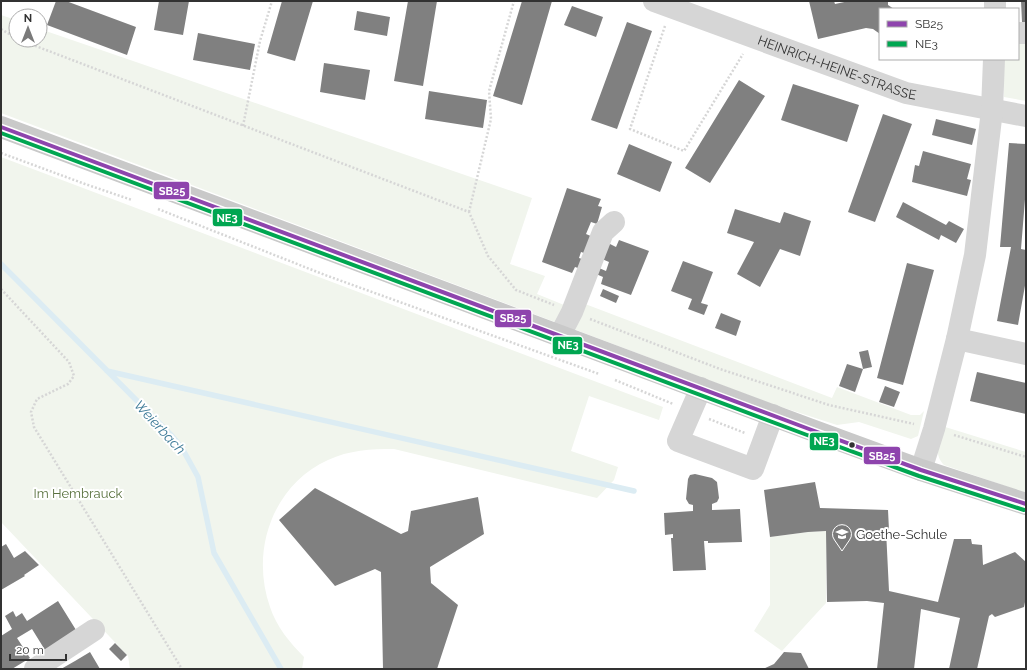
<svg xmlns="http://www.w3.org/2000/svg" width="1027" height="670" viewBox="0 0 1027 670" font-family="Raleway,sans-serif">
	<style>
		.green { fill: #f1f5ed }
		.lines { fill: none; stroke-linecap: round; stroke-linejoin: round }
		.stream { stroke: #dcecf3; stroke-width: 5.5 }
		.building { fill: #808080 }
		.path { stroke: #d6d6d6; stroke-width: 2.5; stroke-dasharray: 2 2; stroke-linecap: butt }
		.minor { stroke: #d6d6d6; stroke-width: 22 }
		.major { stroke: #c9c9c9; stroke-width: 22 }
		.bus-1-casing { stroke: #fff; stroke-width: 7 }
		.bus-2-casing { stroke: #fff; stroke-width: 7 }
		.bus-1 { stroke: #8e44ad; stroke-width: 4 }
		.bus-2 { stroke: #00a651; stroke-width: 4 }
		.bus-dot { fill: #323232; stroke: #fff; stroke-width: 1.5 }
		.labels { text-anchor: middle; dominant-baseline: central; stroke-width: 4; stroke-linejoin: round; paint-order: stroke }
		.street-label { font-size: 13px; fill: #323232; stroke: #fff }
		.park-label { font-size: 13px; fill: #58703d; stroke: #fff }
		.poi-label { font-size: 13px; fill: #323232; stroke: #fff; text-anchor: start }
		.water-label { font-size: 14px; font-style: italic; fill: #3d7a97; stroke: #fff }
		.line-badge { stroke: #fff; stroke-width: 1.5 }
		.badge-label { font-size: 11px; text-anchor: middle; font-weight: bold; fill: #fff }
	</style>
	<rect width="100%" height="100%" fill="#fff"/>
	<path class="green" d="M1 15 16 20V40H40V29L532 198 510 264 545 276 537 294 569 307 572 299 832 398 837 387 911 415H920L924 411 918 436 911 439 859 422 837 425 772 404 1 113Z
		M1018 43H1026V101L1004 97V59H1018Z
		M1 157 663 407 659 420 589 396 571 451 618 467 614 480 597 498 394 449C371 449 349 450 328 460 273 485 250 550 270 607 276 626 290 643 304 657L302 669H130L128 656 1 522Z
		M942 426 1026 452V493L944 465C933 454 939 441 942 426Z
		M826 531V603L782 651 754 631 770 605V537L808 532Z"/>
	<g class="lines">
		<path class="stream" d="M1 264 172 436 182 448 198 477 214 553 281 669
			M107 371 634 491"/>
	</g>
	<path class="building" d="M56 1H66L136 27 127 55 47 25Z
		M159 1H189L183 35 154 30Z
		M282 1H313L295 61 267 53Z
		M408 1H437L423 86 394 81Z
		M522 1H552L522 105 493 96Z
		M809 1H834L835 4 849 1H888V5L894 9H880V34L873 29 866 28 818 39Z
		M1021 1H1026V22H1022Z
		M572 6 603 17 596 37 564 25Z
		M357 11 390 17 387 36 354 30Z
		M627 22 652 31 617 129 591 120Z
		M198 33 255 44 250 70 193 60Z
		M324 63 370 70 365 100 320 92Z
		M739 80 765 96 710 183 685 168Z
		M793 84 859 105 847 142 781 120Z
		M429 91 487 100 483 128 425 119Z
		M883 114 912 124 875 222 848 212Z
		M936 119 976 129 972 145 932 135Z
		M1009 143 1026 144V187L1021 249 1026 250V280L1018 325 997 321 1011 247H1000Z
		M629 144 672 162 660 192 617 174Z
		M923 151 971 164 967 179 971 180 967 196 912 182 915 165 919 166Z
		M567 188 601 199 598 206 602 207 597 224 591 222 586 234 593 237 587 254 581 252 579 258 585 260 581 269 575 267 572 273 542 262Z
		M903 202 946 225 949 221 964 229 956 243 941 235 939 240 896 217Z
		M735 209 780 223 784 212 811 221 800 256 780 249 760 287 737 274 754 242 727 233Z
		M619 240 649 251 631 295 601 284 603 277 596 274 599 268 606 271 609 262 602 259 608 243 616 247Z
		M683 261 713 272 701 303 708 305 704 315 688 309 692 299 671 291Z
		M907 263 934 270 903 385 877 378Z
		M603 289 619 296 616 303 600 296Z
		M721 313 741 321 736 336 715 328Z
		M868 350 872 367 863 369 855 392 839 386 847 364 863 369 859 352Z
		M977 372 1026 383V414L970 401Z
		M885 386 900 392 894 407 879 402Z
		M695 474 712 478 717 482 719 498 717 502 712 504V510L740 509 742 542 708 543V541H704L706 570 673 571 671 538H673V534L665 535 664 513 693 511V505L689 504 686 499 688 479 690 475Z
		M815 482 820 508 888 510 889 530H886L889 591 938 602 954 539H971L972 544 982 545 983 565 1015 552 1026 562V597L1024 607 995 617 992 614 989 616 977 669H949L960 618 921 609 914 669H877L884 603 867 601 827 602 826 531 808 532 770 537 764 490Z
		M315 488 401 534 408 531 411 511 478 497 484 534 430 567 431 583 458 605 437 669H383L381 572 375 569 335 586 279 520Z
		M6 544 14 558 25 551 39 565 24 575 25 576 1 590V547Z
		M58 601 76 630 45 650 32 629 17 638 30 658 12 669H1V636L12 629 5 616 13 611 16 617 22 613 27 621Z
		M115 643 127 655 121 661 109 649Z
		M90 652 100 669H61L75 661Z
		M784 652 801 653 809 669H763L774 664Z"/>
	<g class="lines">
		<path class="path" d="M665 26 630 129 684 151 743 54
			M1 29 16 38
			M20 40 469 212 488 256 516 290 554 305
			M243 126 260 41 272 1
			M1 153 85 184 132 200
			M158 209 325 275 599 374
			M469 212 491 119 489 91 514 1
			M1 289 69 362 74 376 68 384 37 399 31 412 34 427 182 669
			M590 319 720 369 829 405 914 424
			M615 380 673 404
			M709 419 745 433
			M954 435 1026 457"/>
		<g class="minor">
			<path id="s1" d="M654 1 906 93 1026 116"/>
			<path d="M995 1V9"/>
			<path d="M1018 33H1026"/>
			<path d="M560 335 572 312 603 232 614 222"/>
			<path d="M957 339 1026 354"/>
			<path d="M701 388 678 441 753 469 773 415"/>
			<path d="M921 470 934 429 957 339 975 255 992 110 994 59"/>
			<path d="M35 669 94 630"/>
		</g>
		<path class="major" d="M1 127 809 429 921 470 1026 504"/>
		<g class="bus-1-casing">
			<path id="bus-1" d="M1 127 809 429 921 470 1026 504"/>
		</g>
		<g class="bus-2-casing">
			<path id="bus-2" d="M1 133 807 435 919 476 1024 510"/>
		</g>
		<use href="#bus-1" class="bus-1"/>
		<use href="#bus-2" class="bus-2"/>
	</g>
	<defs>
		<g id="school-pin" transform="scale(1)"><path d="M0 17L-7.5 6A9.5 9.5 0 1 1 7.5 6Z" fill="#7a7a7a" stroke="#fff"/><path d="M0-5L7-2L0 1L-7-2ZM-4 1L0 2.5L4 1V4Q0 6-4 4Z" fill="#fff"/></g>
	</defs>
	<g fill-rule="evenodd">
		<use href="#school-pin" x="842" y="534"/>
	</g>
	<circle class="bus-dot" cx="852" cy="445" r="3.5"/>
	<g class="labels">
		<g class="street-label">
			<text stroke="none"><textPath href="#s1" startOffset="195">HEINRICH-HEINE-STRASSE</textPath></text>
		</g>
		<g class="park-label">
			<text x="78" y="493">Im Hembrauck</text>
		</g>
		<g class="poi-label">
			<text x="856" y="534">Goethe-Schule</text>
		</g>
		<g class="water-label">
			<text transform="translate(160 427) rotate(47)">Weierbach</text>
		</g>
	</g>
	<g class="line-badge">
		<rect x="153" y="181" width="37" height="19" rx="4" fill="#8e44ad"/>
		<rect x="212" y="208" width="31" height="19" rx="4" fill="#00a651"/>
		<rect x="494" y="309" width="38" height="19" rx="4" fill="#8e44ad"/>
		<rect x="552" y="336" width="31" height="19" rx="4" fill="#00a651"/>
		<rect x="809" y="432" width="30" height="19" rx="4" fill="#00a651"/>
		<rect x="863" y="446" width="38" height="19" rx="4" fill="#8e44ad"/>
	</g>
	<g class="badge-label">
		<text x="172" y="195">SB25</text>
		<text x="227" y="222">NE3</text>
		<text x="513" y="322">SB25</text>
		<text x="568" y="349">NE3</text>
		<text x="824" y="445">NE3</text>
		<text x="882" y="460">SB25</text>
	</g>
	<rect width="1027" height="670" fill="none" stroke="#323232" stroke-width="4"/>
	<rect x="879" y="8" width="140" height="52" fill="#ffffff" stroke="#adadad"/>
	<rect x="887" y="21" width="20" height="6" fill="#8e44ad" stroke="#adadad"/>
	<text x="915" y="28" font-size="12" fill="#323232">SB25</text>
	<rect x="887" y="41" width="20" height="6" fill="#00a651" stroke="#adadad"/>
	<text x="915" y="48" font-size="12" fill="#323232">NE3</text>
	<g transform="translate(28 28)"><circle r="19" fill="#ffffff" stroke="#adadad"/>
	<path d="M0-3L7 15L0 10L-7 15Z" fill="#7a7a7a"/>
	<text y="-6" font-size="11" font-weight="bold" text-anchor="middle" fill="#323232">N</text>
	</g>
	<path d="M10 654v6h56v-6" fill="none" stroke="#323232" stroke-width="2"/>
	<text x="16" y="654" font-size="12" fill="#323232" stroke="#ffffff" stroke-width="3" paint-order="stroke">20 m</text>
</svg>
